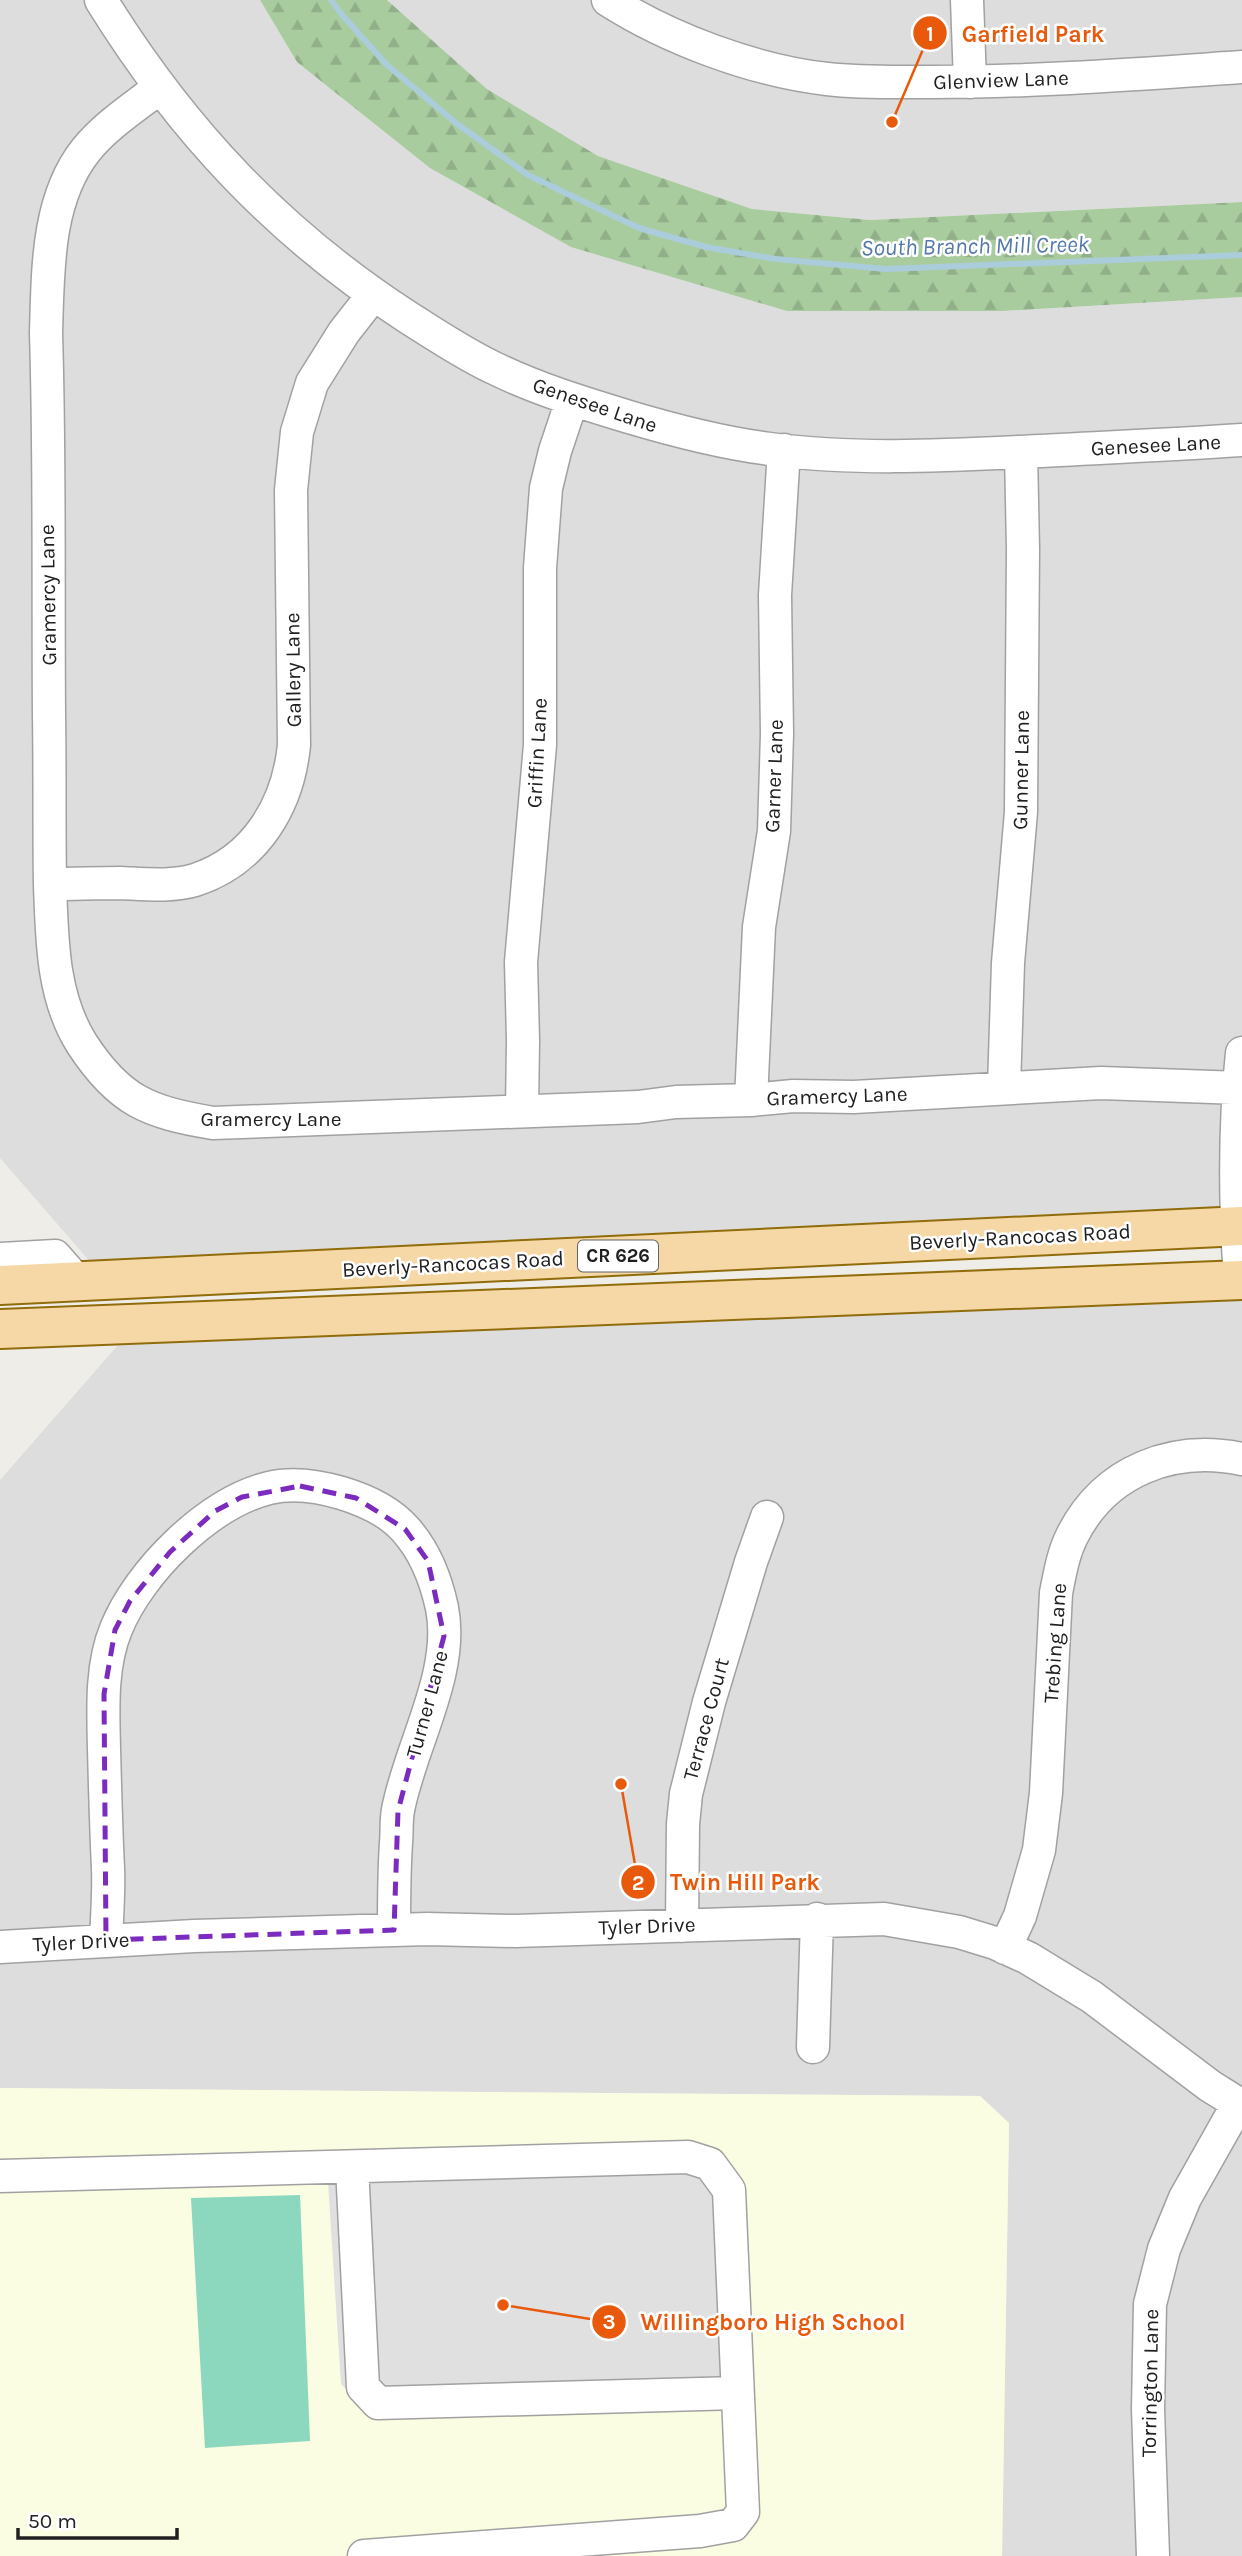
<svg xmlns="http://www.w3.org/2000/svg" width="1242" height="2556" viewBox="0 0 1242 2556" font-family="Karla,sans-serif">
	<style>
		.residential { fill: #dedddd }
		.education { fill: #fbfde2 }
		.forest { fill: url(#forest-firs) }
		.pitch { fill: #8bd8bf }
		.parking { fill: #e0e0e0 }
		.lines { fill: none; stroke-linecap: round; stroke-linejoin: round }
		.stream { stroke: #abccda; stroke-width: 6 }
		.minor-casing { stroke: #a1a1a1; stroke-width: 35 }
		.major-casing { stroke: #906c0b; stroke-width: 42 }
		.minor { stroke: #fff; stroke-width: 32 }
		.major { stroke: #f5d8a6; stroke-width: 38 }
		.marked { fill: none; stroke: #7b2cbf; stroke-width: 5; stroke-dasharray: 14 9; stroke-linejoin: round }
		.labels { text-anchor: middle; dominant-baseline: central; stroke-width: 5; stroke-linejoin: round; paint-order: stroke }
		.shield { fill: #fff; stroke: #636363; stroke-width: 2 }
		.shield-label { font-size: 19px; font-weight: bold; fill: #202020 }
		.street-label { font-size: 21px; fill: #202020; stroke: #fff }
		.water-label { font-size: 23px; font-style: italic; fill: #5378a9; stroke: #fff }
		.leader { fill: none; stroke: #e8590c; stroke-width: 2.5 }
		.callout-dot { fill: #e8590c; stroke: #fff; stroke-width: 2.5 }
		.mark-label { font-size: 21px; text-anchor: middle; font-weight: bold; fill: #fff }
		.callout-label { font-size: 23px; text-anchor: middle; font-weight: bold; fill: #e8590c; stroke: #fff; stroke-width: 5; stroke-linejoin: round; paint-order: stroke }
	</style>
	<defs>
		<pattern id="forest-firs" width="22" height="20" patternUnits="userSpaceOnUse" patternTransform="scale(1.75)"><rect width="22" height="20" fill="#a9cc9f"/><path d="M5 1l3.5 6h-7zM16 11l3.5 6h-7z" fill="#91af89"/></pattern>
	</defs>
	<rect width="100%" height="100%" fill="#efede7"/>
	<path class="residential" d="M0 0H260L297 62 1003 311 1242 297V1226L106 1280 0 1158Z
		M387 0H1242V202L870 220 752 209 598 156 487 89Z
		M1242 1280V2556H1002L1009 2123 980 2096 0 2088V1480L125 1337Z"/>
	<path class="education" d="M0 2088 980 2096 1009 2123 1002 2556H0Z"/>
	<path class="forest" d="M260 0H387L487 89 598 156 752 209 870 220 1242 202V297L1003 311H787L571 247 430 168 297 62Z"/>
	<path class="pitch" d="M300 2195 310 2441 205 2448 191 2198Z"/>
	<path class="parking" d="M710 2164 737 2386 356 2399 341 2384 327 2167Z"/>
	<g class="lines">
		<path class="stream" d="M331 0 342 15 387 65 456 123 528 175 639 228 706 247 776 259 886 269 1242 255"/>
		<g class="minor-casing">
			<path id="minor" d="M101 0C182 131 279 234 409 318 436 335 464 354 494 368 537 389 583 403 629 417 676 431 722 443 770 449 852 460 936 456 1019 452 1093 448 1168 445 1242 440
				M608 0C669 39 755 71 827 79 862 83 898 82 933 82 1036 82 1139 74 1242 67
				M967 0 970 82
				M160 87C135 107 106 125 86 150 46 200 48 273 46 333 50 460 48 588 49 715 50 772 49 828 50 885 52 939 52 997 82 1044 119 1101 148 1112 213 1123L638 1107 676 1102 751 1100 793 1096 854 1097 1101 1083 1240 1088
				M50 884C73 884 97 883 120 883 144 884 172 887 195 880 256 860 288 805 294 745L291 490 297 432 312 383 344 332 373 295
				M1004 1088 1008 963 1021 812 1023 549 1021 452
				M751 1100 759 927 774 831 777 734 775 595 784 450
				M522 1110 523 1040 521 962 540 745V568L546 488 555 451 572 400
				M0 1259 55 1256 77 1281
				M1240 1280C1235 1205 1234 1128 1242 1053
				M682 1926 683 1824 686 1794 709 1702 751 1562 767 1517
				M106 1940C107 1916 109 1892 108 1868 106 1828 105 1788 104 1748 103 1709 101 1665 116 1629 139 1572 208 1503 269 1488 310 1478 377 1498 405 1529 425 1551 436 1580 442 1608 455 1673 410 1746 398 1810 396 1820 397 1832 396 1843 394 1872 394 1901 394 1930
				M0 1947 194 1936 427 1929 515 1931 884 1919 959 1932 995 1943 1028 1958 1092 1997 1210 2086 1242 2106
				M1005 1948 1020 1916 1039 1850 1046 1793 1056 1593C1060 1573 1063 1554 1072 1536 1105 1470 1173 1445 1242 1459
				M813 2047 817 1919
				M352 2167 363 2387 378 2403 737 2393
				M0 2176 688 2157 710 2164 729 2190 743 2512 733 2525 700 2531 364 2556
				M1153 2556 1148 2409 1150 2304 1164 2249 1185 2198 1238 2104"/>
		</g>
		<g class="major-casing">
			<path id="major" d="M0 1285 1242 1226
				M0 1329 1242 1280"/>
		</g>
		<use href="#minor" class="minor"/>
		<use href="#major" class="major"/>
	</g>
	<path class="marked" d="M300 1486 356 1498 405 1529 428 1561 444 1636 398 1811 394 1930 106 1940 104 1694 115 1630 130 1601 170 1552 215 1511 242 1497Z"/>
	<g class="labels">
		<rect class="shield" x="578" y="1240.5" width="80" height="31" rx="5"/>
		<g class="shield-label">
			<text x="618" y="1256">CR 626</text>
		</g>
		<g class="street-label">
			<text transform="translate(1001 80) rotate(-2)">Glenview Lane</text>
			<text transform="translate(595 405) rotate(19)">Genesee Lane</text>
			<text transform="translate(1156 445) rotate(-3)">Genesee Lane</text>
			<text transform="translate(48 595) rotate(-91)">Gramercy Lane</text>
			<text transform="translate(293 670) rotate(-91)">Gallery Lane</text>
			<text transform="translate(537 753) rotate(-87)">Griffin Lane</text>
			<text transform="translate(1021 770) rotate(-89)">Gunner Lane</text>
			<text transform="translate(774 776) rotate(-88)">Garner Lane</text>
			<text transform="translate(837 1096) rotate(-2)">Gramercy Lane</text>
			<text x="271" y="1119">Gramercy Lane</text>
			<text transform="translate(1020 1237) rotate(-3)">Beverly-Rancocas Road</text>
			<text transform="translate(453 1264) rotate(-3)">Beverly-Rancocas Road</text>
			<text transform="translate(1055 1643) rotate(-86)">Trebing Lane</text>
			<text transform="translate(427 1704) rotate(-75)">Turner Lane</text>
			<text transform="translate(706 1719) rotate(-75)">Terrace Court</text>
			<text transform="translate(647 1926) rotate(-2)">Tyler Drive</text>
			<text transform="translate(81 1942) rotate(-3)">Tyler Drive</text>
			<text transform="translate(1150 2383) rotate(-89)">Torrington Lane</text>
		</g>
		<g class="water-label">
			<text transform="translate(975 246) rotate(-1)">South Branch Mill Creek</text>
		</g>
	</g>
	<path class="leader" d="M892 122L930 33M621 1784L638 1882M503 2305L609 2322"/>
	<g class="callout-dot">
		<circle cx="892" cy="122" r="7"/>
		<circle cx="621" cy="1784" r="7"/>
		<circle cx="503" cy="2305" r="7"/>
		<circle cx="930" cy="33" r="18"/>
		<circle cx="638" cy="1882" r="18"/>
		<circle cx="609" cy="2322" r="18"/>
	</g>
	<g class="mark-label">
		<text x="930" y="41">1</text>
		<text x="638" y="1890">2</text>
		<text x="609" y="2329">3</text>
	</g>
	<g class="callout-label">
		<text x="1033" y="42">Garfield Park</text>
		<text x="745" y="1890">Twin Hill Park</text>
		<text x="773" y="2330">Willingboro High School</text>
	</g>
	<path d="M18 2528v10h159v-10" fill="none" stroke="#202020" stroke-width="3.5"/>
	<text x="28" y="2528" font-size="21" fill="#202020" stroke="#ffffff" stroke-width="5" paint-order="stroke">50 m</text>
</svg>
